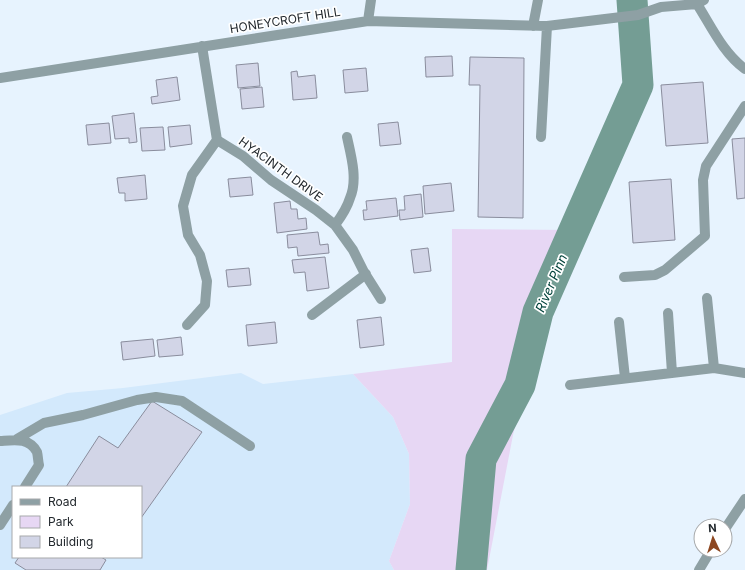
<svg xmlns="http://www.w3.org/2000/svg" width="745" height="570" viewBox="0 0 745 570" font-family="Inter,sans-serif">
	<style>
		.built { fill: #d3e9fc; fill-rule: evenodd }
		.green { fill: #e7d7f4 }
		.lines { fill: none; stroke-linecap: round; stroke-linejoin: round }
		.river { stroke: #749d94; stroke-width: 31 }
		.building { fill: #d2d5e7; stroke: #8a8d9d }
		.minor { stroke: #8ea0a4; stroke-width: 10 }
		.labels { text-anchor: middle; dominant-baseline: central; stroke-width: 3.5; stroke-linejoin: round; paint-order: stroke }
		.street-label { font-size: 12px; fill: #22282d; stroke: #fff }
		.water-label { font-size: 13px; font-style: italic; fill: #02433b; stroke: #fff }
	</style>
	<rect width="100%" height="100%" fill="#e7f3fe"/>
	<path class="built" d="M241 373 263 384 353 374 393 417 409 454 410 504 389 561 394 570H0V415L67 393 123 388ZM13 487H141V557H13Z"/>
	<path class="green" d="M452 229 574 230 541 317 513 435 487 570H394L389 561 410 504 409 454 393 417 353 374 452 362Z"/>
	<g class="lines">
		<path class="river" d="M471 570 481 459 520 385 538 312 638 85 632 0"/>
	</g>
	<path class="building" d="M452 56 453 76 426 77 425 57Z
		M470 57 524 58 523 218 478 217 480 85H469Z
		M258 63 260 86 238 88 236 65Z
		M366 68 368 91 345 93 343 70Z
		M297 71 298 77 315 75 317 98 293 100 291 72Z
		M177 77 180 100 152 104 151 97 158 96 156 80Z
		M703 82 708 143 666 146 661 85Z
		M262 87 264 107 242 109 240 89Z
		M134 113 137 142 129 143V138L115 139 112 116Z
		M398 122 401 144 380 146 378 124Z
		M109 123 111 143 88 145 86 125Z
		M190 125 192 144 170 147 168 127Z
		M163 127 165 150 142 151 140 128Z
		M745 138V198L737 199 732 139Z
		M145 175 147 199 125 201V193H119L117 178Z
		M251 177 253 195 230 197 228 179Z
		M671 179 675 240 633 243 629 182Z
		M451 183 454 211 425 214 423 186Z
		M421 194 423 217 400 220 399 210H405L404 196Z
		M396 198 398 216 364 220 363 210H367L366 201Z
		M290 201 291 209H297L298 219 306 218 307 229 277 233 274 203Z
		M318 232 320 245 328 244 329 253 298 256 297 247 288 248 287 235Z
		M428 248 431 271 414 273 411 250Z
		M325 257 329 288 307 291 305 272 294 273 292 260Z
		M249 268 251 285 228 287 226 270Z
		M381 317 384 345 360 348 357 320Z
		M275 322 277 343 248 346 246 325Z
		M181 337 183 355 159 357 157 340Z
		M153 339 155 356 123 360 121 342Z
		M152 401 202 432 141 518V487H66L99 436 118 448Z
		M19 557H101L106 560 100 570H26L15 563Z"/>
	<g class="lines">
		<path class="minor" d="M697 4C711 26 723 53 745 69
			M368 21 371 0
			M533 26 538 0
			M202 46 217 140 243 156 271 180 316 210 335 225 353 250 364 272 381 299
			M0 78 368 21 547 26 638 15 661 7 697 4 704 0
			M541 137 547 26
			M335 225C341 217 347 208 350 198 358 180 351 155 347 137
			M624 277 655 275 665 270 705 236 703 180 706 166 745 106
			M707 298 714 368 745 373
			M668 313 672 373
			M312 315 366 274
			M619 322 625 378
			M187 325 205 305 207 281 200 255 188 235 183 206 192 175 217 140
			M570 385 714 368
			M17 439 44 423 83 415 137 400 156 397 182 401 250 446
			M0 441C14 440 29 437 37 452 38 456 38 461 39 465L25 487
			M0 525 13 505
			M725 529 745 499
			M699 570 711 550"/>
	</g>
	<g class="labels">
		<g class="street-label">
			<text transform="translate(285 20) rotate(-9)">HONEYCROFT HILL</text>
			<text transform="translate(281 169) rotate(36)">HYACINTH DRIVE</text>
		</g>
		<g class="water-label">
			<text transform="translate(551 283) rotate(-67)">River Pinn</text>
		</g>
	</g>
	<rect x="12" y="486" width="130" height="72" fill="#ffffff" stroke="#a7a9ab"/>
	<rect x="20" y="499" width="20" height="6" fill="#8ea0a4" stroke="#a7a9ab"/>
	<text x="48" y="506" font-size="12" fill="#22282d">Road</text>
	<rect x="20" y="516" width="20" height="12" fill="#e7d7f4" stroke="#a7a9ab"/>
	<text x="48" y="526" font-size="12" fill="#22282d">Park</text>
	<rect x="20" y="536" width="20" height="12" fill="#d2d5e7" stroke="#a7a9ab"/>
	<text x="48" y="546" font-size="12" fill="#22282d">Building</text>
	<g transform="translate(713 538) rotate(356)"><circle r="19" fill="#ffffff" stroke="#a7a9ab"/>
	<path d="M0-3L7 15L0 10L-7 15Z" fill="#8d4720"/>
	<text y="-6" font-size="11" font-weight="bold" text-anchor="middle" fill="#22282d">N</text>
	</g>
</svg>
